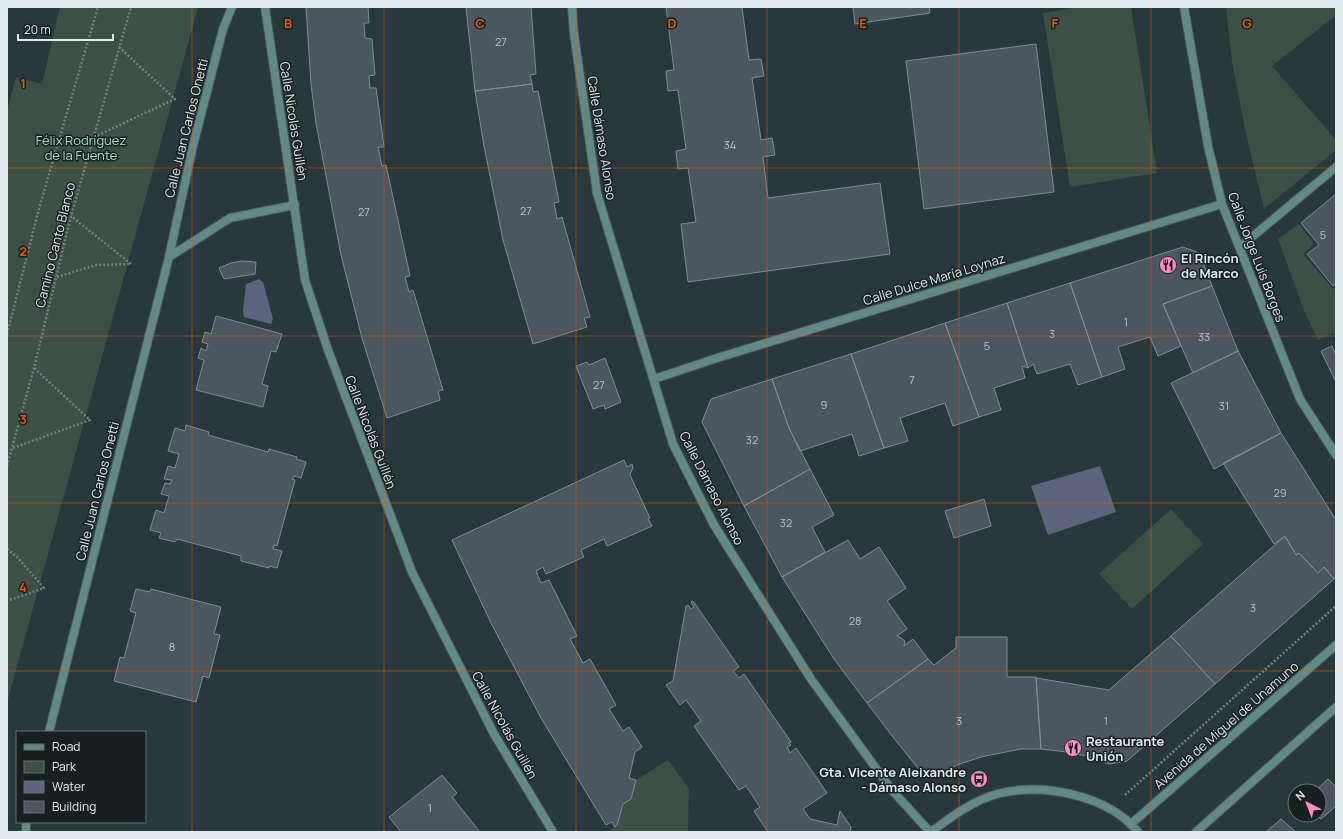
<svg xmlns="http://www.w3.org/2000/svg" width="1343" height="839" viewBox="0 0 1343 839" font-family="Manrope,sans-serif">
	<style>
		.green { fill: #3c5046 }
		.water { fill: #5d657e }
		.building { fill: #4a5660; stroke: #808d98 }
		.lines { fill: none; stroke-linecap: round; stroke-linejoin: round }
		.service-casing { stroke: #465559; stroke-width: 10 }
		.minor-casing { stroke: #465559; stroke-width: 10 }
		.path { stroke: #728084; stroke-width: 2.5; stroke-dasharray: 2 2; stroke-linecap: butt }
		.service { stroke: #618a87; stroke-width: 8 }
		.minor { stroke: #618a87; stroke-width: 8 }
		.grid { fill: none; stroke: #e8590c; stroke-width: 1; stroke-opacity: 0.55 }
		.labels { text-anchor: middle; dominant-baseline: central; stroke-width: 3; stroke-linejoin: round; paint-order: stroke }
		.number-label { font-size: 11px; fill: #bbc6ca }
		.street-label { font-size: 13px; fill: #e1ebee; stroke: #171f21 }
		.park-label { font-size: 13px; fill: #aae3c7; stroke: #171f21 }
		.poi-label { font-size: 13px; font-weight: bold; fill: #e1ebee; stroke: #171f21; text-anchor: start }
		.grid-label { font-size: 13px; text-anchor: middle; font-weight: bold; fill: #e8590c; stroke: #171f21; stroke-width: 3; stroke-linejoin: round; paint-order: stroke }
	</style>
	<rect width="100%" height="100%" fill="#28393d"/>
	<path class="green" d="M60 7H198L7 703V111L16 77 42 84Z
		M1081 7H1131L1157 173 1070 187 1043 13Z
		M1226 7H1336V15L1272 66 1336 140V150L1264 209 1246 134 1232 61Z
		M1299 224 1314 244 1303 254 1333 289 1336 287V338L1333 333 1318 340 1305 313 1278 239Z
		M1171 509 1203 544 1132 609 1099 574Z
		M668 760 689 789 688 832H608L617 825 623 804 631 799 636 780Z"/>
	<path class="water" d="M259 279 263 282 273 319 271 324 244 317 243 311 246 284Z
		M1100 466 1116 512 1048 535 1031 486Z"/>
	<path class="building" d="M306 7H368L369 23H364L365 38 372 39 375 75 369 76 370 88H376L384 147H378L382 166 386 165 410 276 405 277 409 292 413 290 443 390 438 391 440 400 387 418 362 338 341 255 316 123 311 84Z
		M466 7H531L536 74 530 75 532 84 475 91Z
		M666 7H742L749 60 761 59 764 76 752 78 761 140 772 138 775 155 763 157 768 198 880 183 890 254 688 282 681 224 696 222 688 168 678 169 676 151 686 149 678 90 668 91 666 71 674 70Z
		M853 7H929L930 13 855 24Z
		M1036 44 1054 192 924 209 906 61Z
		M532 84 533 92 538 91 559 202 554 203 557 219 562 217 590 317 584 318 587 327 533 344 503 240 484 146 475 91Z
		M1336 194V284L1333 286 1307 254 1319 245 1301 223Z
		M1183 247 1197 252 1201 257 1212 286 1163 304 1181 346 1158 356 1150 337 1118 347 1125 369 1102 377 1070 283Z
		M242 261 256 262 255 274 224 279 219 268 231 263Z
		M1070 283 1102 377 1078 385 1070 364 1037 374 1033 364 1028 368 1007 303Z
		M1212 286 1238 351 1193 373 1163 304Z
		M1007 303 1028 368 1022 366 1025 378 994 388 1001 410 979 417 945 323Z
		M216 316 282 334 276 352 271 351 262 384 268 386 263 407 196 390 204 360 198 358 201 348 206 351 208 344 202 342 205 332 211 334Z
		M945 323 979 417 953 426 945 403 900 418 908 441 884 448 851 354Z
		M1332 346 1336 355V382L1321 351Z
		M1238 351 1281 433 1214 469 1171 383Z
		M851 354 884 448 859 456 852 434 800 451 789 428 772 379Z
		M605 358 621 402 605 409 604 405 593 409 576 366 587 362 589 365Z
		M772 379 789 428 810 469 744 506 702 422 711 399Z
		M186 425 209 432 208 435 268 452 269 449 297 457 296 459 306 462 301 478 294 476 292 479 295 480 277 546 274 545 273 549 282 551 277 568 269 566V568L241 561V556L177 539 175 542 159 538 161 533 150 530 156 510 164 513 169 496 161 494 165 483 170 484 172 480 164 479 168 466 175 468 179 454 168 451 175 428 185 431Z
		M1281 433 1336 520V577L1334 579 1324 567 1318 573 1299 553 1296 555 1285 536 1274 544 1223 463Z
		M624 460 627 467 632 464 633 467 630 475 650 518 648 519 652 526 607 546 604 539 581 550 584 557 546 574 543 567 536 571 541 583 549 580 577 636 570 639 583 663 590 659 616 705 609 709 623 731 629 727 642 747 635 752 629 778 636 780 631 799 623 804 617 825 615 827 612 822 606 825 541 718 491 623 452 540Z
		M810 469 834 515 812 527 825 552 782 577 744 506Z
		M984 499 991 526 954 538 945 511Z
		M1285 536 1296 555 1299 553 1318 573 1324 567 1334 579 1215 684 1171 636Z
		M848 540 860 559 879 547 906 588 887 601 907 629 897 636 903 639 905 642 904 646 913 639 928 659 867 703 834 659 782 577Z
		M136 589 150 592 151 589 221 607 214 634 220 635 209 678 203 676 196 702 114 681 120 657 124 658 136 613 130 611Z
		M693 601 739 667 733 671 739 678 744 674 791 742 789 743 791 745 787 747 790 753 796 748 827 793 803 809 810 819 837 825 840 811 851 827 850 832H768L754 811 760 807 746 786 739 790 694 726 701 721 686 700 680 705 666 685 673 681 686 606 688 605 691 609 694 607 691 602Z
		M1171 636 1215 684 1127 761 1109 764 1086 756 1067 752 1041 749 1036 678 1109 690Z
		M956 637H1007V677H1036L1041 749H1021L981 757 957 765 936 776 921 772 893 737 867 703 928 659 934 665 956 648Z
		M442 775 457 793 452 797 480 832H401L389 817Z
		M1328 779 1336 787V806L1321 819 1316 815H1319V791H1315Z
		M1281 819 1296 832H1266Z"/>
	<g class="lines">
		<g class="service-casing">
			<path id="service" d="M1240 247 1336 167"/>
		</g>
		<g class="minor-casing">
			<path id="minor" d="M265 7 305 280 328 350 412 572 494 734 553 832
				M572 7 574 34 597 193 673 444 714 525 811 679 891 789 930 832
				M1184 7 1208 146 1222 204 1300 399 1336 455
				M169 257 193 146 223 29 232 7
				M654 379 717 358 1222 204
				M49 732 169 257 230 218 295 205
				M1131 824 1336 645
				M26 832V822
				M931 832C951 817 972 801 997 794 1042 782 1108 795 1138 832
				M1196 832 1336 707"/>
		</g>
		<path class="path" d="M94 137 175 99 119 47
			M57 277 96 265 131 264 71 216
			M7 334 40 205 98 7
			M13 448 90 420 34 368
			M7 466 34 368 71 216 131 7
			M7 549 17 557 44 588 7 601
			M1125 795 1336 606"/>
		<use href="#service" class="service"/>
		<use href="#minor" class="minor"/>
	</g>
	<path class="grid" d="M192 7V832M384 7V832M576 7V832M767 7V832M959 7V832M1151 7V832M7 168H1336M7 336H1336M7 503H1336M7 671H1336"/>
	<defs>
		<g id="restaurant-disc" transform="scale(0.9)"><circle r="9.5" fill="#fb8fc5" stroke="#171f21"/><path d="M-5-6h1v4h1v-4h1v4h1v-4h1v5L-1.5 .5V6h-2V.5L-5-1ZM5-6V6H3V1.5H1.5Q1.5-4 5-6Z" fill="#111"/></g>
		<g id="bus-disc" transform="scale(0.9)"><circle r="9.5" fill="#fb8fc5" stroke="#171f21"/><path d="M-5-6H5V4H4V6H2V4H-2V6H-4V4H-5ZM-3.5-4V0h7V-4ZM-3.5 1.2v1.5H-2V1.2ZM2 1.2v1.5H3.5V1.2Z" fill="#111"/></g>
	</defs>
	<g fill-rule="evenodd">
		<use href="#restaurant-disc" x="1168" y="265"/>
		<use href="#restaurant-disc" x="1073" y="748"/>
		<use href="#bus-disc" x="979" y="779"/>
	</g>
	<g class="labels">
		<g class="number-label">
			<text x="501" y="41">27</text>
			<text x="730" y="144">34</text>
			<text x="526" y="210">27</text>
			<text x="364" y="211">27</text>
			<text x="1323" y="234">5</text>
			<text x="1126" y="321">1</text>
			<text x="1052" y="333">3</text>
			<text x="1204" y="336">33</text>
			<text x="987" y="345">5</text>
			<text x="912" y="379">7</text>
			<text x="599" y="384">27</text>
			<text x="824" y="404">9</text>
			<text x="1224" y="405">31</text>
			<text x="752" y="439">32</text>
			<text x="1280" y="492">29</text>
			<text x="786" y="522">32</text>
			<text x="1253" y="607">3</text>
			<text x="855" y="620">28</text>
			<text x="172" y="646">8</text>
			<text x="959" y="720">3</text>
			<text x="1106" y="720">1</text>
			<text x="430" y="807">1</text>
		</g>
		<g class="street-label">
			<text transform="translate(294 121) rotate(81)">Calle Nicolás Guillén</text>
			<text transform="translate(186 128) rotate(-76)">Calle Juan Carlos Onetti</text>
			<text transform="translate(602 138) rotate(81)">Calle Dámaso Alonso</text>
			<text transform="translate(55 245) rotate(-76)">Camino Canto Blanco</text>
			<text transform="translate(1257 257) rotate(69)">Calle Jorge Luis Borges</text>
			<text transform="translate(934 279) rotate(-17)">Calle Dulce María Loynaz</text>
			<text transform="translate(371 432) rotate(69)">Calle Nicolás Guillén</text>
			<text transform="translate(712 488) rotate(63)">Calle Dámaso Alonso</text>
			<text transform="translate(97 491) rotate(-76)">Calle Juan Carlos Onetti</text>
			<text transform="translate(505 725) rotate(61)">Calle Nicolás Guillén</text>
			<text transform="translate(1226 725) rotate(-41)">Avenida de Miguel de Unamuno</text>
		</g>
		<g class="park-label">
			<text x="81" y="140">Félix Rodríguez<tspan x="81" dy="15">de la Fuente</tspan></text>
		</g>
		<g class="poi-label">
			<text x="1181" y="258">El Rincón<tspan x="1181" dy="15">de Marco</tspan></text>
			<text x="1086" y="741">Restaurante<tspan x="1086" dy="15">Unión</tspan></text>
			<text x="966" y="772" text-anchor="end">Gta. Vicente Aleixandre<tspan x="966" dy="15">- Dámaso Alonso</tspan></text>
		</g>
	</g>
	<g class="grid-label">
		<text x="288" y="28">B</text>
		<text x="480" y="28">C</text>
		<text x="672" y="28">D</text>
		<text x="863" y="28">E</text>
		<text x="1055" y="28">F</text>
		<text x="1247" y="28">G</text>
		<text x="23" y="88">1</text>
		<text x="23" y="256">2</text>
		<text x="23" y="424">3</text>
		<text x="23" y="592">4</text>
	</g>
	<rect width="1343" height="839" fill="none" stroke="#e1ebee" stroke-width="16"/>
	<rect x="16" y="731" width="130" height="92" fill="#171f21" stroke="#687173"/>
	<rect x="24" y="744" width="20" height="6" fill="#618a87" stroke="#687173"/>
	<text x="52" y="751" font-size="12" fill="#e1ebee">Road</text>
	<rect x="24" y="761" width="20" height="12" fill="#3c5046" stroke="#687173"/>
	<text x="52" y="771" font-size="12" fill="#e1ebee">Park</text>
	<rect x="24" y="781" width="20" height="12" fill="#5d657e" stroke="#687173"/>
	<text x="52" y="791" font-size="12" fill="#e1ebee">Water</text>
	<rect x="24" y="801" width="20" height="12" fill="#4a5660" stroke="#687173"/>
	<text x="52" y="811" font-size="12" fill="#e1ebee">Building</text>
	<g transform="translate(1307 803) rotate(318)"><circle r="19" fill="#171f21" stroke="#687173"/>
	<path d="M0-3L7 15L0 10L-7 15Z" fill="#fb8fc5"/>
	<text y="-6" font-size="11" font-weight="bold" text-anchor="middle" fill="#e1ebee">N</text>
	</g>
	<path d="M18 34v6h95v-6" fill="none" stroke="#e1ebee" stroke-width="2"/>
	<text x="24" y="34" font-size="12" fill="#e1ebee" stroke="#171f21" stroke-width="3" paint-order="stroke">20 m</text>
</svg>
